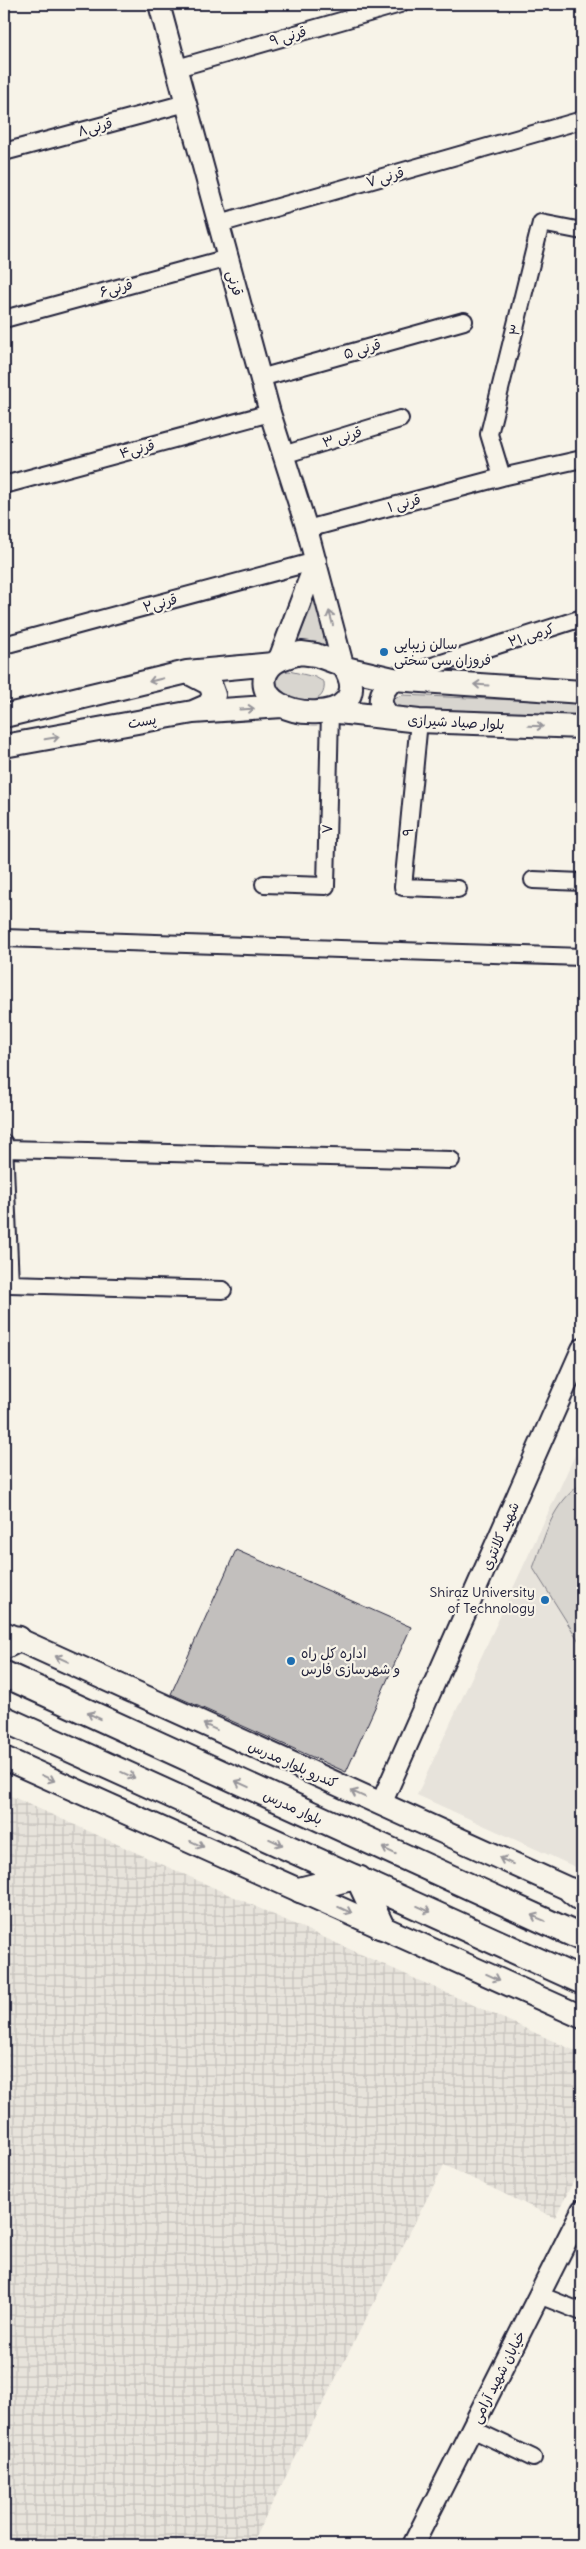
<svg xmlns="http://www.w3.org/2000/svg" width="586" height="2549" viewBox="0 0 586 2549" font-family="Delius,'Playpen Sans Arabic',sans-serif">
	<style>
		.built { fill: #e7e3db }
		.industrial { fill: url(#industrial-grid) }
		.grass { fill: #d8d5cf; stroke: #7d7c85 }
		.building { fill: #c2bfbd; stroke: #22223b }
		.lines { fill: none; stroke-linecap: round; stroke-linejoin: round }
		.minor-casing { stroke: #22223b; stroke-width: 20 }
		.tertiary-casing { stroke: #22223b; stroke-width: 24 }
		.secondary-casing { stroke: #22223b; stroke-width: 26 }
		.primary-casing { stroke: #22223b; stroke-width: 29 }
		.minor { stroke: #f7f3e8; stroke-width: 16 }
		.tertiary { stroke: #f7f3e8; stroke-width: 20 }
		.secondary { stroke: #f7f3e8; stroke-width: 22 }
		.primary { stroke: #f7f3e8; stroke-width: 25 }
		.oneway { stroke: #97959a }
		.poi-dot { fill: #1f6fb2; stroke: #f7f3e8; stroke-width: 2 }
		.labels { text-anchor: middle; dominant-baseline: central; stroke-width: 4.5; stroke-linejoin: round; paint-order: stroke }
		.street-label { font-size: 14px; fill: #22223b; stroke: #f7f3e8 }
		.poi-label { font-size: 14px; fill: #22223b; stroke: #f7f3e8; text-anchor: start }
	</style>
	<defs>
		<pattern id="industrial-grid" width="8" height="8" patternUnits="userSpaceOnUse" patternTransform="scale(1.25)"><rect width="8" height="8" fill="#e7e3db"/><path d="M0 4h8M4 0v8" fill="none" stroke="#c6c2bd"/></pattern>
	</defs>
	<rect width="100%" height="100%" fill="#f7f3e8"/>
	<filter id="ink" filterUnits="userSpaceOnUse"><feTurbulence type="fractalNoise" baseFrequency=".02" numOctaves="2"/><feDisplacementMap in="SourceGraphic" scale="10" xChannelSelector="R" yChannelSelector="G"/><feConvolveMatrix kernelMatrix="1 2 1 2 8 2 1 2 1" color-interpolation-filters="sRGB"/></filter>
	<g filter="url(#ink)">
		<path class="built" d="M582 1440V1870L417 1795Z"/>
		<path class="industrial" d="M4 1793 582 2054V2164L555 2218 444 2165 251 2545H4Z"/>
		<path class="grass" d="M318 579 327 649 296 643 311 609Z
			M289 671 315 677 324 682C327 705 302 703 286 702L271 679 282 672Z
			M403 695 582 703V716L386 709V700Z
			M582 1483V1646L533 1568C547 1532 550 1507 582 1483Z"/>
		<path class="building" d="M236 1550 411 1627 346 1772 171 1694Z"/>
		<g class="lines">
			<g class="minor-casing">
				<path id="minor" d="M177 68 400 4
					M4 152 186 103
					M219 224 582 120
					M4 319 228 258
					M260 378 464 321
					M283 455 400 419
					M502 477 489 434 541 223 582 231
					M4 485 270 413
					M307 529 502 477 582 459
					M4 645 316 561
					M401 676 582 618
					M419 721 403 887 458 889
					M533 880 582 882
					M264 884 326 886 330 711
					M4 938 582 957
					M4 1143 10 1284 223 1290
					M5 1149 451 1160
					M539 2295 582 2312
					M472 2429 533 2458"/>
			</g>
			<g class="tertiary-casing">
				<path id="tertiary" d="M159 4 270 413 307 529 343 665
					M279 659 316 561
					M381 1804 582 1349
					M413 2545 582 2210"/>
			</g>
			<g class="secondary-casing">
				<path id="secondary" d="M301 653 316 655 343 665C384 728 255 724 265 677 269 660 286 657 301 653Z
					M345 668 393 679 582 692
					M187 672 210 684 214 695 209 705 193 712
					M330 711 419 721 582 727
					M4 716 187 672 273 664
					M390 717C375 704 380 692 393 679
					M4 746 193 712 282 706
					M4 1633 582 1895
					M4 1758 582 2017"/>
			</g>
			<g class="primary-casing">
				<path id="primary" d="M4 1646 18 1639
					M4 1674 582 1938
					M4 1719 582 1981
					M359 1879 381 1926
					M301 1890 353 1877
					M572 1891 582 1899"/>
			</g>
			<use href="#minor" class="minor"/>
			<use href="#tertiary" class="tertiary"/>
			<use href="#secondary" class="secondary"/>
			<use href="#primary" class="primary"/>
		</g>
		<defs><path id="oneway-shaft" d="M-6 0H5M1.5-3L5.5 0L1.5 3" fill="none" stroke-width="1.6" stroke-linecap="round" stroke-linejoin="round" transform="scale(1.25)"/></defs>
		<g class="oneway">
			<use href="#oneway-shaft" transform="translate(331 618) rotate(-105)"/>
			<use href="#oneway-shaft" transform="translate(156 680) rotate(166)"/>
			<use href="#oneway-shaft" transform="translate(481 685) rotate(-176)"/>
			<use href="#oneway-shaft" transform="translate(247 709) rotate(-3)"/>
			<use href="#oneway-shaft" transform="translate(536 726) rotate(2)"/>
			<use href="#oneway-shaft" transform="translate(52 738) rotate(-10)"/>
			<use href="#oneway-shaft" transform="translate(62 1659) rotate(-156)"/>
			<use href="#oneway-shaft" transform="translate(94 1716) rotate(-155)"/>
			<use href="#oneway-shaft" transform="translate(210 1727) rotate(-156)"/>
			<use href="#oneway-shaft" transform="translate(128 1775) rotate(24)"/>
			<use href="#oneway-shaft" transform="translate(48 1778) rotate(24)"/>
			<use href="#oneway-shaft" transform="translate(242 1784) rotate(-155)"/>
			<use href="#oneway-shaft" transform="translate(358 1794) rotate(-156)"/>
			<use href="#oneway-shaft" transform="translate(276 1842) rotate(24)"/>
			<use href="#oneway-shaft" transform="translate(197 1844) rotate(24)"/>
			<use href="#oneway-shaft" transform="translate(389 1851) rotate(-155)"/>
			<use href="#oneway-shaft" transform="translate(506 1861) rotate(-156)"/>
			<use href="#oneway-shaft" transform="translate(424 1909) rotate(24)"/>
			<use href="#oneway-shaft" transform="translate(345 1910) rotate(24)"/>
			<use href="#oneway-shaft" transform="translate(538 1918) rotate(-157)"/>
			<use href="#oneway-shaft" transform="translate(493 1977) rotate(24)"/>
		</g>
	</g>
	<g class="poi-dot">
		<circle cx="384" cy="652" r="5"/>
		<circle cx="545" cy="1600" r="5"/>
		<circle cx="291" cy="1661" r="5"/>
	</g>
	<g class="labels">
		<g class="street-label">
			<text transform="translate(288 36) rotate(-16)">قرنی ۹</text>
			<text transform="translate(95 127) rotate(-15)">قرنی۸</text>
			<text transform="translate(385 177) rotate(-16)">قرنی ۷</text>
			<text transform="translate(235 283) rotate(75)">قرنی</text>
			<text transform="translate(116 288) rotate(-15)">قرنی۶</text>
			<text transform="translate(515 330) rotate(-76)">۳</text>
			<text transform="translate(362 349) rotate(-16)">قرنی ۵</text>
			<text transform="translate(342 437) rotate(-17)">قرنی ۳</text>
			<text transform="translate(137 449) rotate(-15)">قرنی۴</text>
			<text transform="translate(404 503) rotate(-15)">قرنی ۱</text>
			<text transform="translate(160 603) rotate(-15)">قرنی۲</text>
			<text transform="translate(531 635) rotate(-18)">کرمی ۲۱</text>
			<text transform="translate(142 721) rotate(-10)">پست</text>
			<text transform="translate(456 722) rotate(3)">بلوار صیاد شیرازی</text>
			<text transform="translate(327 829) rotate(-89)">۷</text>
			<text transform="translate(408 832) rotate(-85)">۹</text>
			<text transform="translate(500 1536) rotate(-66)">شهید کلانتری</text>
			<text transform="translate(293 1764) rotate(24)">کندرو بلوار مدرس</text>
			<text transform="translate(293 1807) rotate(25)">بلوار مدرس</text>
			<text transform="translate(498 2377) rotate(-63)">خیابان شهید آرامی</text>
		</g>
		<g class="poi-label">
			<text x="394" y="644">سالن زیبایی<tspan x="394" dy="16">فروزان سی سختی</tspan></text>
			<text x="535" y="1592" text-anchor="end">Shiraz University<tspan x="535" dy="16">of Technology</tspan></text>
			<text x="301" y="1653">اداره کل راه<tspan x="301" dy="16">و شهرسازی فارس</tspan></text>
		</g>
	</g>
	<rect width="586" height="2549" fill="none" stroke="#f7f3e8" stroke-width="20"/>
	<rect x="10" y="10" width="566" height="2529" fill="none" stroke="#22223b" stroke-width="2" filter="url(#ink)"/>
</svg>
